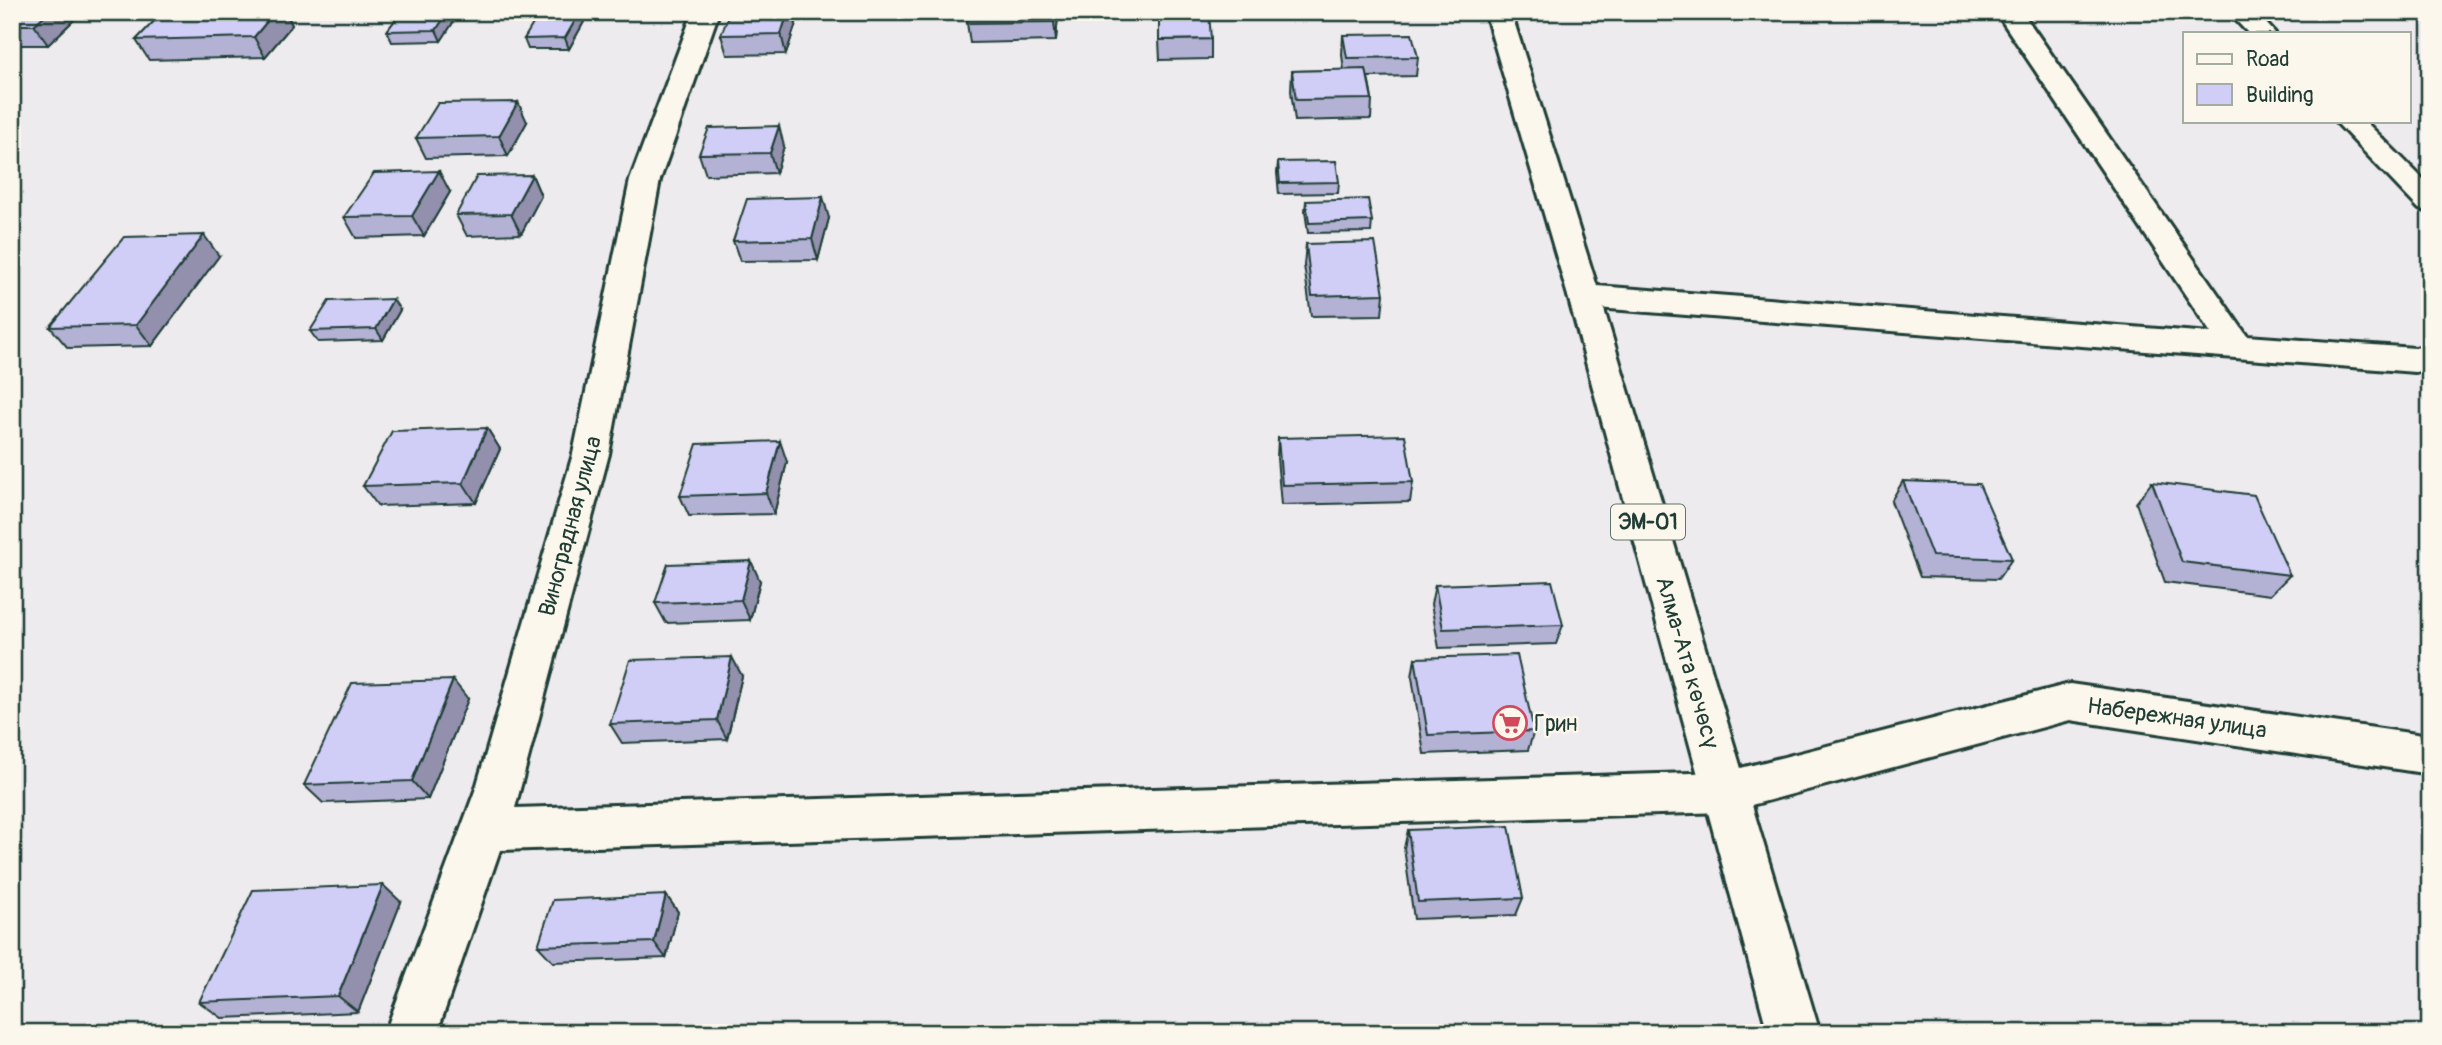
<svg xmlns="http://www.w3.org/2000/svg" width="2442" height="1045" viewBox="0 0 2442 1045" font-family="Pangolin,sans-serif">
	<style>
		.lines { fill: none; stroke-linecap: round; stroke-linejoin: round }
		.minor-casing { stroke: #1f3d34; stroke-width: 6 }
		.highway-casing { stroke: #1f3d34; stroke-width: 6 }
		.minor { fill: #fbf7ec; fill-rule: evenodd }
		.highway { fill: #fbf7ec; fill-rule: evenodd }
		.wall { fill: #b3b1d4; stroke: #1f3d34; stroke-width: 2 }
		.shaded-wall { fill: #9290ad; stroke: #1f3d34; stroke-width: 2 }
		.building { fill: #d0cef7; stroke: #1f3d34; stroke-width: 2 }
		.labels { text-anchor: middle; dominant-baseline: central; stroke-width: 5; stroke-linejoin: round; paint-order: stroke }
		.shield { fill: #fbf7ec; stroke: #61756b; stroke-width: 2 }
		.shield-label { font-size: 21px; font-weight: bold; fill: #1f3d34 }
		.street-label { font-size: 23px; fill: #1f3d34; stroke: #fbf7ec }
		.poi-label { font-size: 23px; fill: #1f3d34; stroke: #fbf7ec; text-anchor: start }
	</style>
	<rect width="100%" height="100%" fill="#eeebef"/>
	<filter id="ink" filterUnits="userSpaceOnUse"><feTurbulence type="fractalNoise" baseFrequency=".0143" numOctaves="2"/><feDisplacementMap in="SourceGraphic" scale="14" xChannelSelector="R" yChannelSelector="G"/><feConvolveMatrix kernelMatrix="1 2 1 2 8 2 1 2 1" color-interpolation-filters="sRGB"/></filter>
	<g filter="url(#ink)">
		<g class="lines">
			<g class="minor-casing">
				<path id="minor" d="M693 12H719L660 180 609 454 515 808 1725 772 2070 684 2430 736V774L2070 720 1725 812 500 850 437 1033H385L476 788 573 454 630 180Z
					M1996 12H2022L2247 336 2415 348 2430 345V369L2415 372 1584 307 1572 303 1568 296 1572 289 1584 285 2211 333Z
					M2228 12H2256L2275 33H2248Z
					M2335 121H2365L2430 186V212L2419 209Z"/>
			</g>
			<g class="highway-casing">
				<path id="highway" d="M1485 12H1511L1600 296 1820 1033H1768L1568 296Z"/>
			</g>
			<use href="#minor" class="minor"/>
			<use href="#highway" class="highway"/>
		</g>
		<path class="wall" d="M12 12 78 16 48 45H12Z
			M163 12H286L292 25 265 57 149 60 136 40Z
			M401 12H453L456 18 441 41 392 42 387 31Z
			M969 12H1058L1056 41 970 43 967 23Z
			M585 20 569 49H528L524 39Z
			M797 20 786 54 727 55 721 35Z
			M1343 35 1418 57 1416 76 1368 77 1372 99 1371 119 1295 121 1291 91 1292 71 1344 70 1342 55Z
			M1211 39V59L1160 60 1159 40Z
			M527 122 508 156 426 158 416 138Z
			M784 146 776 173 706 175 699 154Z
			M1278 162 1339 182 1338 193 1279 194 1277 173Z
			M532 175 541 196 521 234 467 236 456 215Z
			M450 192 424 236 356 238 344 217Z
			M1306 201 1372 221 1371 232 1308 233 1305 211Z
			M829 218 818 260 740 261 733 241Z
			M1306 244 1384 294 1382 315 1311 316 1304 265Z
			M219 256 152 346 68 348 50 327Z
			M400 310 383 340 318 342 310 331Z
			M487 428 500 449 476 503 378 506 363 486Z
			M1278 438 1413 482 1410 502 1281 505 1277 458Z
			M787 462 774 514 689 516 680 496Z
			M1903 481 2012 559 1998 579 1920 577 1891 501Z
			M2152 482 2290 575 2270 595 2165 582 2136 503Z
			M760 581 750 620 666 623 655 603Z
			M1435 585 1563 625 1556 644 1439 648 1431 604Z
			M1415 658 1534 731 1528 750 1424 754 1412 677Z
			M742 676 727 739 622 743 610 724Z
			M468 699 428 799 323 803 304 785Z
			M1408 830 1523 898 1516 915 1414 919 1404 848Z
			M666 895 678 912 666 958 553 962 538 946Z
			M401 902 358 1012 222 1018 199 1002Z"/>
		<path class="shaded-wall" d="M48 12H76L78 16 48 45 34 25Z
			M275 12H286L292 25 265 57 254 37Z
			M448 12H453L456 18 441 41 436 30Z
			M580 12H582L585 20 569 49 565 38Z
			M788 12H795L797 20 786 54 781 34Z
			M1055 12H1058V16L1056 41 1054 22Z
			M518 102 527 122 508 156 499 136Z
			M779 126 784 146 776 173 770 153Z
			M439 171 450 192 424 236 412 216Z
			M532 175 541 196 521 234 511 214Z
			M823 197 829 218 818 260 812 239Z
			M204 235 219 256 152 346 136 325Z
			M393 299 400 310 383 340 376 329Z
			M487 428 500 449 476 503 463 483Z
			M780 441 787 462 774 514 766 493Z
			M751 561 760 581 750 620 741 600Z
			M732 657 742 676 727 739 717 720Z
			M453 680 468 699 428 799 412 781Z
			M383 885 401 902 358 1012 338 996Z
			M666 895 678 912 666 958 654 942Z"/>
		<path class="building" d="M12 12H48L34 25H12Z
			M163 12H275L254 37 136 40Z
			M401 12H448L436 30 387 31Z
			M540 12H580L565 38 524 39Z
			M730 12H788L781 34 721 35Z
			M969 12H1055L1054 22 967 23Z
			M1159 12H1209L1211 39 1159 40Z
			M1412 34 1418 57 1347 58 1343 35Z
			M1366 69 1372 99 1296 100 1292 71Z
			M518 102 499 136 416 138 438 103Z
			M779 126 770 153 699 154 709 128Z
			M1336 161 1339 182 1280 183 1278 162Z
			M439 171 412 216 344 217 374 173Z
			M532 175 511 214 456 215 477 176Z
			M823 197 812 239 733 241 747 199Z
			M1368 199 1372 221 1309 223 1306 201Z
			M204 235 136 325 50 327 124 237Z
			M1375 242 1384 294 1312 296 1306 244Z
			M393 299 376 329 310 331 329 301Z
			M487 428 463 483 363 486 392 431Z
			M1405 435 1413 482 1282 485 1278 438Z
			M780 441 766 493 680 496 697 444Z
			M1903 481 1979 484 2012 559 1932 556Z
			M2152 482 2254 495 2290 575 2182 562Z
			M751 561 741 600 655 603 668 564Z
			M1552 581 1563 625 1443 629 1435 585Z
			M1517 655 1534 731 1428 735 1415 658Z
			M732 657 717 720 610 724 630 660Z
			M453 680 412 781 304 785 352 683Z
			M1509 826 1523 898 1418 902 1408 830Z
			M383 885 338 996 199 1002 253 890Z
			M666 895 654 942 538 946 553 900Z"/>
	</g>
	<defs>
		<g id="supermarket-ring" transform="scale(1.75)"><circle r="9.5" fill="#fbf7ec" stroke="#d1495b" stroke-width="1.5"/><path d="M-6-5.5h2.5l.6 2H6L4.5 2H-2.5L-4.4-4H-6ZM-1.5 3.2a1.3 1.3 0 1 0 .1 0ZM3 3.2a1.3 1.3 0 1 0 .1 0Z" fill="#d1495b"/></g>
	</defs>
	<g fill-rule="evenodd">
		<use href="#supermarket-ring" x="1510" y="723"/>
	</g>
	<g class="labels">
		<rect class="shield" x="1611" y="504.5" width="74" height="35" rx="5"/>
		<g class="shield-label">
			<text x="1648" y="522">ЭМ-01</text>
		</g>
		<g class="street-label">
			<text transform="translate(570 526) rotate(-75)">Виноградная улица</text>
			<text transform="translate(1688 663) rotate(74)">Алма-Ата көчөсү</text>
			<text transform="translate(2177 718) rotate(8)">Набережная улица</text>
		</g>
		<g class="poi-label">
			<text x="1534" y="723">Грин</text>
		</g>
	</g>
	<rect width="2442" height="1045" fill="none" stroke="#fbf7ec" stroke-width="42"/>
	<rect x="21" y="21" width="2400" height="1003" fill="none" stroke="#1f3d34" stroke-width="2.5" filter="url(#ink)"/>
	<rect x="2183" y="32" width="228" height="91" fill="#fbf7ec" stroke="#a3ada2" stroke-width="2"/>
	<rect x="2197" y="54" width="35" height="10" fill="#fbf7ec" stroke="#a3ada2" stroke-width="2"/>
	<text x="2246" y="66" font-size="21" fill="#1f3d34">Road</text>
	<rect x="2197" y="84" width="35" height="21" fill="#d0cef7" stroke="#a3ada2" stroke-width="2"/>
	<text x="2246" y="102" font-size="21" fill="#1f3d34">Building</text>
</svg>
